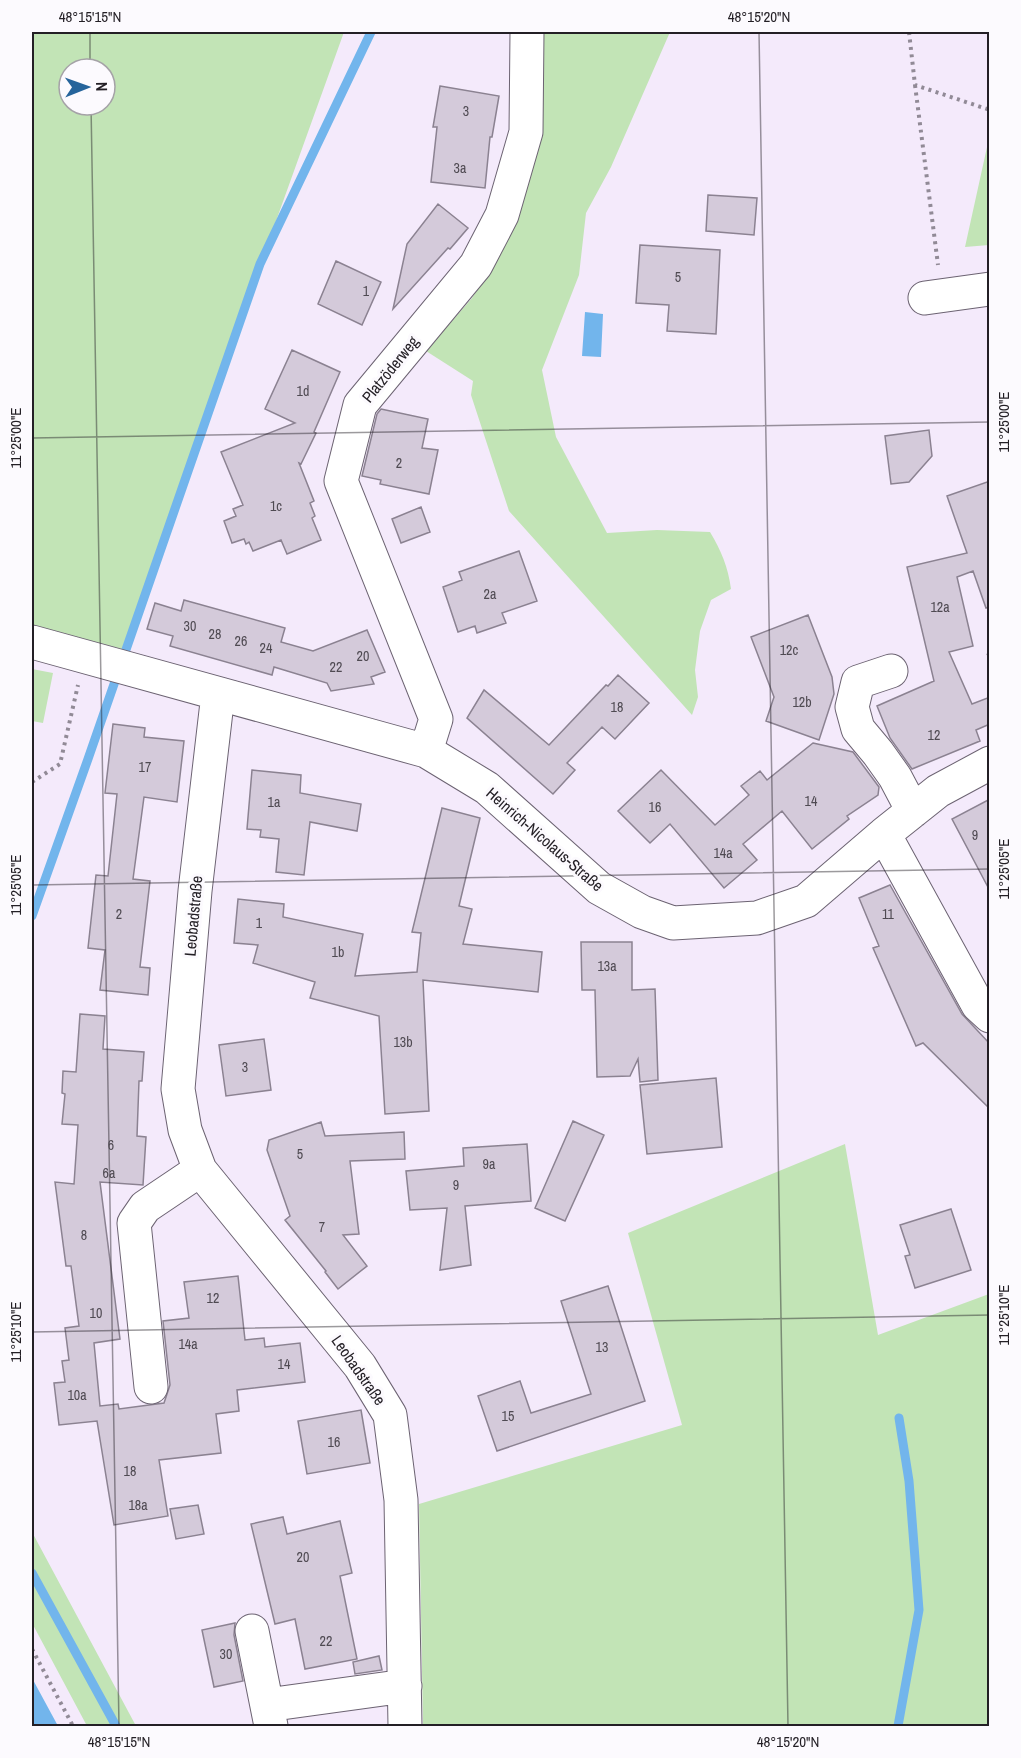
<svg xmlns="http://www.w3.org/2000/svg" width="1021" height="1758" viewBox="0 0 1021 1758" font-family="'Archivo Narrow',sans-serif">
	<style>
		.green { fill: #c2e4b6; fill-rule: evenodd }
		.water { fill: #72b5ec }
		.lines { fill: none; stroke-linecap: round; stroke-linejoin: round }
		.stream { stroke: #72b5ec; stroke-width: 9 }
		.building { fill: #d4cada; stroke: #8b8291; stroke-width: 1.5 }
		.minor-casing { stroke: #6c6372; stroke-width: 35 }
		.path { stroke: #918a96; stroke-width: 4; stroke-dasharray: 3 4.5; stroke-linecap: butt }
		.minor { stroke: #fff; stroke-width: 33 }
		.ticks { fill: none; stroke: #231f25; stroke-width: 1.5; stroke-opacity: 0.45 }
		.labels { text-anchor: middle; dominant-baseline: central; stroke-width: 6; stroke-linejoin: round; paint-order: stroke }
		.number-label { font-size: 14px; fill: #4f4a52 }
		.street-label { font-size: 16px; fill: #231f25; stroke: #fcfafe }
		.neatline { fill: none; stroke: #231f25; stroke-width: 2 }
		.ticks-label { font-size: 15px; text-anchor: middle; fill: #231f25 }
	</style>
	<rect width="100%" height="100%" fill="#f4eafb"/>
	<path class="green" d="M32 32H344L122 649 32 626ZM69 69H105V105H69Z
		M540 32H670L611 167 586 213 579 275 542 370 556 437 607 533 657 530 710 532C721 550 728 567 731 589L711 600 700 631 695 670 698 697 692 715 509 511 471 395 473 381 426 351 472 298 495 260Z
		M989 138V245L965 247Z
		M32 669 53 673 43 723 32 721Z
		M845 1144 878 1335 989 1294V1726H423L419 1504 682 1425 628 1233Z
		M32 1532 136 1726H87L32 1623Z"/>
	<path class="water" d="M585 312 603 314 601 357 582 356Z
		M32 1678 58 1726H32Z"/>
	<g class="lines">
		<path class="stream" d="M32 916 88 759 260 264 371 32
			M32 1573 116 1726
			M898 1726 919 1610 909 1481 899 1418"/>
	</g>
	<path class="building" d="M440 86 499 96 492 137H490L485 188 431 182 437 127H433Z
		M708 195 757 198 754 235 706 231Z
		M438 204 468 228 450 249 448 248 393 309 407 244Z
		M640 245 720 250 716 334 667 331 669 305 636 303Z
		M336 261 381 282 362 325 318 304Z
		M292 350 340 372 314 432 316 433 301 464 299 463 314 501 310 503 315 516 312 518 321 540 287 554 281 540 253 551 249 542 246 544 244 539 232 543 224 521 236 516 233 509 243 505 221 452 295 423 265 409Z
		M381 409 428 419 422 448 438 450 429 494 380 484 381 480 362 476 377 414Z
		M929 430 932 456 909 482 891 484 885 436Z
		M990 481V607L986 608 973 571 957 577 973 646 949 652 972 704 990 697V724L976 730 980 741 912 769 890 738 877 706 934 681 907 567 967 553 947 496Z
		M421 507 430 532 401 543 392 519Z
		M519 551 537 601 502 613 506 623 477 633 475 626 458 632 443 587 462 580 459 572Z
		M184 600 285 628 281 642 313 651 367 630 385 672 371 677 374 684 331 691 327 683 274 667 272 675 170 646 173 636 147 629 155 603 181 611Z
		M808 615 832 677 834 694 819 740 766 721 774 697 751 637Z
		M618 675 649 703 615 739 602 727 567 763 575 770 553 794 467 718 484 690 549 745 606 685 608 686Z
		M113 724 145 728 144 737 184 741 177 802 144 797 133 879 150 881 140 967 150 968 148 995 100 990 105 950 88 948 96 875 108 876 117 794 105 793Z
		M813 743 853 752 879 787 878 795 847 816 849 819 812 849 782 811 743 844 757 860 724 888 670 824 650 843 618 811 661 770 715 825 749 795 741 786 760 771 767 780Z
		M252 770 301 775 300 793 361 804 357 831 310 822 304 875 276 872 279 839 260 837 261 830 247 829Z
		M990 799V891L952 819Z
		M442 808 480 818 459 906 472 909 463 944 542 952 538 992 423 980 429 1111 385 1114 379 1016 310 998 315 982 253 963 258 945 234 943 238 899 284 904 283 917 363 934 355 976 417 972 421 933 412 932Z
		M890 885 962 1014 990 1044V1109L923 1043 916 1046 873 948 879 946 859 898Z
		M581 942H632V990L655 989 658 1080 640 1082 638 1059 630 1076 597 1077 595 990H582Z
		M80 1014 105 1016 103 1049 144 1052 142 1081H139L137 1136 146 1137 143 1185 100 1182 120 1339 94 1343 100 1406 118 1404 119 1409 164 1403 170 1385 163 1321 189 1318 184 1282 238 1276 245 1340 264 1338 265 1347 300 1343 305 1382 237 1390 239 1411 216 1414 221 1453 159 1460 168 1516 114 1525 97 1421 59 1425 54 1383 65 1382 62 1361 69 1360 65 1328 79 1326 71 1266H66L55 1182 74 1184 78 1125 62 1124 65 1094 62 1093 63 1071 76 1072Z
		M264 1039 271 1090 226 1096 219 1045Z
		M716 1078 722 1147 647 1154 640 1085Z
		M573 1121 604 1135 565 1221 535 1208Z
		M321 1122 325 1136 404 1132 405 1159 350 1161 359 1234 343 1235 367 1266 338 1289 325 1272 326 1271 285 1220 290 1216 267 1150 269 1140Z
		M527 1144 531 1201 465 1206 471 1265 440 1270 447 1208 410 1210 406 1171 464 1166 463 1148Z
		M951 1209 971 1270 915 1288 905 1256 910 1255 900 1225Z
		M608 1286 645 1401 497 1451 478 1396 520 1381 531 1413 591 1394 561 1301Z
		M361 1410 370 1463 307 1474 298 1421Z
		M198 1505 204 1534 176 1539 170 1509Z
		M283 1517 287 1534 340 1521 352 1573 340 1576 357 1659 305 1669 295 1619 275 1624 251 1524Z
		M235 1623 234 1635 243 1681 214 1687 202 1630Z
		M379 1656 382 1670 355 1674 353 1662Z"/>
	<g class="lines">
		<g class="minor-casing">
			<path id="minor" d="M925 298 990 289
				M32 642 426 751 487 788 599 888 642 912 673 923 757 918 806 901 884 834 938 791 990 763
				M891 671 858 682 852 707 858 729 878 753 895 777 913 811
				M218 694 195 891 178 1089 185 1130 200 1170 360 1366 390 1415 401 1500 405 1726
				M426 751 436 719 341 481 360 405 476 265 502 215 526 132 527 32
				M884 834 978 1005 990 1016
				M151 1387 134 1223 145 1207 200 1170
				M252 1631 271 1726
				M267 1705 405 1686"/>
		</g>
		<path class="path" d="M909 32 915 85 990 110
			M915 85 938 265
			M988 653 990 657
			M32 782 60 764 78 685
			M32 1649 73 1726"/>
		<use href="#minor" class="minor"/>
	</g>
	<path class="ticks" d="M90 32V69M759 32 788 1726M91 105 119 1726M32 438 990 422M32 885 990 869M32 1332 990 1315"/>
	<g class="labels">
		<g class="number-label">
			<text x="466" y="111">3</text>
			<text x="460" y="168">3a</text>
			<text x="678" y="277">5</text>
			<text x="366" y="291">1</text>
			<text x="303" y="391">1d</text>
			<text x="399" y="463">2</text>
			<text x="276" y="506">1c</text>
			<text x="490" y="594">2a</text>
			<text x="940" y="607">12a</text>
			<text x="190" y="626">30</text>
			<text x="215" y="634">28</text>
			<text x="241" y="641">26</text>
			<text x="266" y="648">24</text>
			<text x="789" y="650">12c</text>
			<text x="363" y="656">20</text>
			<text x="336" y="667">22</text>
			<text x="802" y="702">12b</text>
			<text x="617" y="707">18</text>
			<text x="934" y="735">12</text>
			<text x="145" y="767">17</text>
			<text x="811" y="801">14</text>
			<text x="274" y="802">1a</text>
			<text x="655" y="807">16</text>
			<text x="975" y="835">9</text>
			<text x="723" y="853">14a</text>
			<text x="119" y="914">2</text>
			<text x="888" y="914">11</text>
			<text x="259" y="923">1</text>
			<text x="338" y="952">1b</text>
			<text x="607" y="966">13a</text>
			<text x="403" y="1042">13b</text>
			<text x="245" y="1067">3</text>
			<text x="111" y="1145">6</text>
			<text x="300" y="1154">5</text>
			<text x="489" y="1164">9a</text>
			<text x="109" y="1173">6a</text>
			<text x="456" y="1185">9</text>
			<text x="322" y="1227">7</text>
			<text x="84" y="1235">8</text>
			<text x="213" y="1298">12</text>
			<text x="96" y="1313">10</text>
			<text x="188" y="1344">14a</text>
			<text x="602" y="1347">13</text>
			<text x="284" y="1364">14</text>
			<text x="77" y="1395">10a</text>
			<text x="508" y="1416">15</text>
			<text x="334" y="1442">16</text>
			<text x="130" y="1471">18</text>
			<text x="138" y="1505">18a</text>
			<text x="303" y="1557">20</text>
			<text x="326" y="1641">22</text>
			<text x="226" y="1654">30</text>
		</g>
		<g class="street-label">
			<text transform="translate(390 369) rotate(-51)">Platzöderweg</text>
			<text transform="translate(545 839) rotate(41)">Heinrich-Nicolaus-Straße</text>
			<text transform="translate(193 916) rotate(-85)">Leobadstraße</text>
			<text transform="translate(359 1370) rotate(55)">Leobadstraße</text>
		</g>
	</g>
	<rect width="1021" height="1758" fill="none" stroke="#fcfafe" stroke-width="66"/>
	<g transform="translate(87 87) rotate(89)"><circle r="28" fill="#fcfafe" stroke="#a5a2a7" stroke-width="1.5"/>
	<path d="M0-4.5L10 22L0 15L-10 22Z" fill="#26649b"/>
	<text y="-9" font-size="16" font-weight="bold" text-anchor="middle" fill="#231f25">N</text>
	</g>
	<rect x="33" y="33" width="955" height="1692" class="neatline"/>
	<g class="ticks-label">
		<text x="90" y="22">48°15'15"N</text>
		<text x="759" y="22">48°15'20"N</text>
		<text transform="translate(1004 422) rotate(-90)" y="5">11°25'00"E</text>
		<text transform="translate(16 438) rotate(-90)" y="5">11°25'00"E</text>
		<text transform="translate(1004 869) rotate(-90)" y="5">11°25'05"E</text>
		<text transform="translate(16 885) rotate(-90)" y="5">11°25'05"E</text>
		<text transform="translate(1004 1315) rotate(-90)" y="5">11°25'10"E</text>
		<text transform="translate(16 1332) rotate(-90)" y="5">11°25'10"E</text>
		<text x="119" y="1747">48°15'15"N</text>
		<text x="788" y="1747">48°15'20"N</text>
	</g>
</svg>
